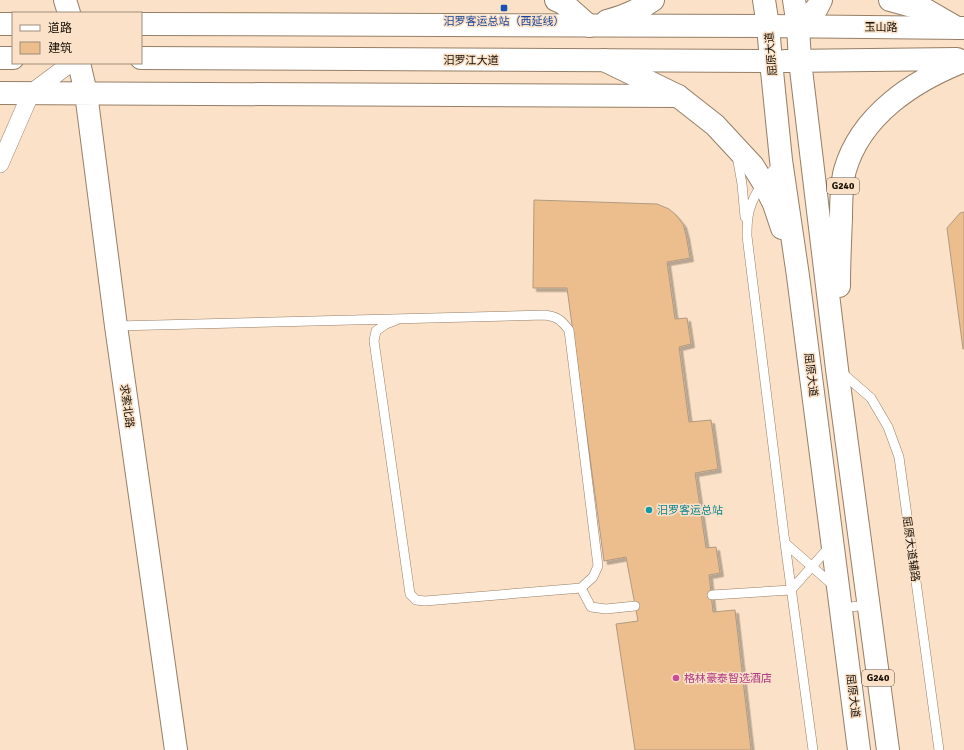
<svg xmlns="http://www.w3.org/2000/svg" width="964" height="750" viewBox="0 0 964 750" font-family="Signika,'Noto Sans SC',sans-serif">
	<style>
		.building { fill: #ecbe8d; stroke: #b19a81; filter: url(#shadow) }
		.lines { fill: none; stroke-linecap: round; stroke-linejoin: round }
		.lane-casing { stroke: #957f67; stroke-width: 10 }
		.street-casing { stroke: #957f67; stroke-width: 18 }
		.secondary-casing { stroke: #957f67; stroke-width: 24 }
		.primary-casing { stroke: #957f67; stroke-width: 24 }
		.highway-casing { stroke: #957f67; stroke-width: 24 }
		.lane { stroke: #fff; stroke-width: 9 }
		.street { stroke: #fff; stroke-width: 17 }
		.secondary { stroke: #fff; stroke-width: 22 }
		.primary { stroke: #fff; stroke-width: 22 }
		.highway { stroke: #fff; stroke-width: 22 }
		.transit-dot { fill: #1a4fb4; stroke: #fae1c7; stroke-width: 1.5 }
		.culture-dot { fill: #0f9aa8; stroke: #fae1c7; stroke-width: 1.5 }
		.hotel-dot { fill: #d1479c; stroke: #fae1c7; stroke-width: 1.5 }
		.labels { text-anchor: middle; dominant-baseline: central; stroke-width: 3; stroke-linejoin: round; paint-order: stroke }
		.shield { fill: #fae1c7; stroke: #5b4e40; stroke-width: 1 }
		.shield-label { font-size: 10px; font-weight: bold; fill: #170f06 }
		.transit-label { font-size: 11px; fill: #164399; stroke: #fae1c7 }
		.street-label { font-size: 11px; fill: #170f06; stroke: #fae1c7 }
		.culture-label { font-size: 11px; fill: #0d838f; stroke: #fae1c7; text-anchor: start }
		.hotel-label { font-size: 11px; fill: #b23c85; stroke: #fae1c7; text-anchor: start }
	</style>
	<defs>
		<filter id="shadow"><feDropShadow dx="3.5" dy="3.5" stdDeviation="0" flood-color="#0004"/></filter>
	</defs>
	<rect width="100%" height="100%" fill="#fae1c7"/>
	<path class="building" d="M534 200 657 204 669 209 676 215 683 224 686 235 690 258 667 262 675 319 687 318 691 344 679 347 689 422 711 420 718 469 695 473 706 548 716 547 720 573 709 575 713 612 735 610 751 750H635L616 624 638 621 626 557 604 561 567 288H533Z
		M964 212V349H963L947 228 960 213Z"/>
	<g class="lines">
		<g class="lane-casing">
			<path id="lane" d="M737 156 742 184 745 217
				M779 163C765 179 751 196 748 217 747 223 747 230 747 236L785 543 834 586
				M116 326 545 315C558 317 561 320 569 330L598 566 593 577 581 588 425 601 416 600 410 594 374 341 376 331 386 324 399 319
				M841 372 871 398 888 427 899 457 939 750
				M785 543 813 750
				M581 588 591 607 606 609 635 606
				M712 595 791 590 831 545
				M841 608 868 605"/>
		</g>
		<g class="street-casing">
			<path id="street" d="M0 164 31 93 71 63"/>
		</g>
		<g class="secondary-casing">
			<path id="secondary" d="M65 0 69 13
				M556 0 563 3 589 26
				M890 0 926 10 957 28
				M798 26 817 8 821 0
				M79 63 86 93 116 326 176 750
				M0 93 678 96"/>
		</g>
		<g class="primary-casing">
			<path id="primary" d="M794 0 798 26
				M607 21C623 17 639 10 653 0
				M0 24H13
				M141 24 768 26 764 0
				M0 58H13
				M141 58 771 61"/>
		</g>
		<g class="highway-casing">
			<path id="highway" d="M798 26 800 61 837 369 888 750
				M604 60 678 96 715 125 753 166 763 182 774 204 782 228
				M785 61 957 59
				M839 286C839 263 840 241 841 219 841 203 841 185 845 170 861 115 913 81 964 61
				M859 750 798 276 781 160 771 61 768 26 964 28"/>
		</g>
		<use href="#lane" class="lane"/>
		<use href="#street" class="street"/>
		<use href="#secondary" class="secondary"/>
		<use href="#primary" class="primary"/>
		<use href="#highway" class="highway"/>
	</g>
	<rect class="transit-dot" x="500" y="4" width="8" height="8" rx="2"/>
	<circle class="culture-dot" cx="649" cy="510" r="4"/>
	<circle class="hotel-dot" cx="676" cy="678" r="4"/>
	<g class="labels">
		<g class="shield">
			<rect x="827" y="178" width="32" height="16" rx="3"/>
			<rect x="862" y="670" width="32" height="16" rx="3"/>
		</g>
		<g class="shield-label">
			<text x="843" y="186">G240</text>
			<text x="878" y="678">G240</text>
		</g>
		<g class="transit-label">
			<text x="504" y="21">汨罗客运总站（西延线）</text>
		</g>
		<g class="street-label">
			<text x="881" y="27">玉山路</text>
			<text transform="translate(771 54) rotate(-95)">屈原大道</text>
			<text x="471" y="60">汨罗江大道</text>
			<text transform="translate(811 375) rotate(83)">屈原大道</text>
			<text transform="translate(127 406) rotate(82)">求索北路</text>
			<text transform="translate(911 549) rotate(82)">屈原大道辅路</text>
			<text transform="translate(853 696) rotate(83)">屈原大道</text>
		</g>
		<g class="culture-label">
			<text x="657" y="510">汨罗客运总站</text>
		</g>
		<g class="hotel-label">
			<text x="684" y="678">格林豪泰智选酒店</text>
		</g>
	</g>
	<rect x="12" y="12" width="130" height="52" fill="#fae1c7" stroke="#9f8d7a"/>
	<rect x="20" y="25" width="20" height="6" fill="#ffffff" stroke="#9f8d7a"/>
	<text x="48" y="32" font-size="12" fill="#170f06">道路</text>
	<rect x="20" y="42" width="20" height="12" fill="#ecbe8d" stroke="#9f8d7a"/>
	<text x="48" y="52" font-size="12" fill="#170f06">建筑</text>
</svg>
